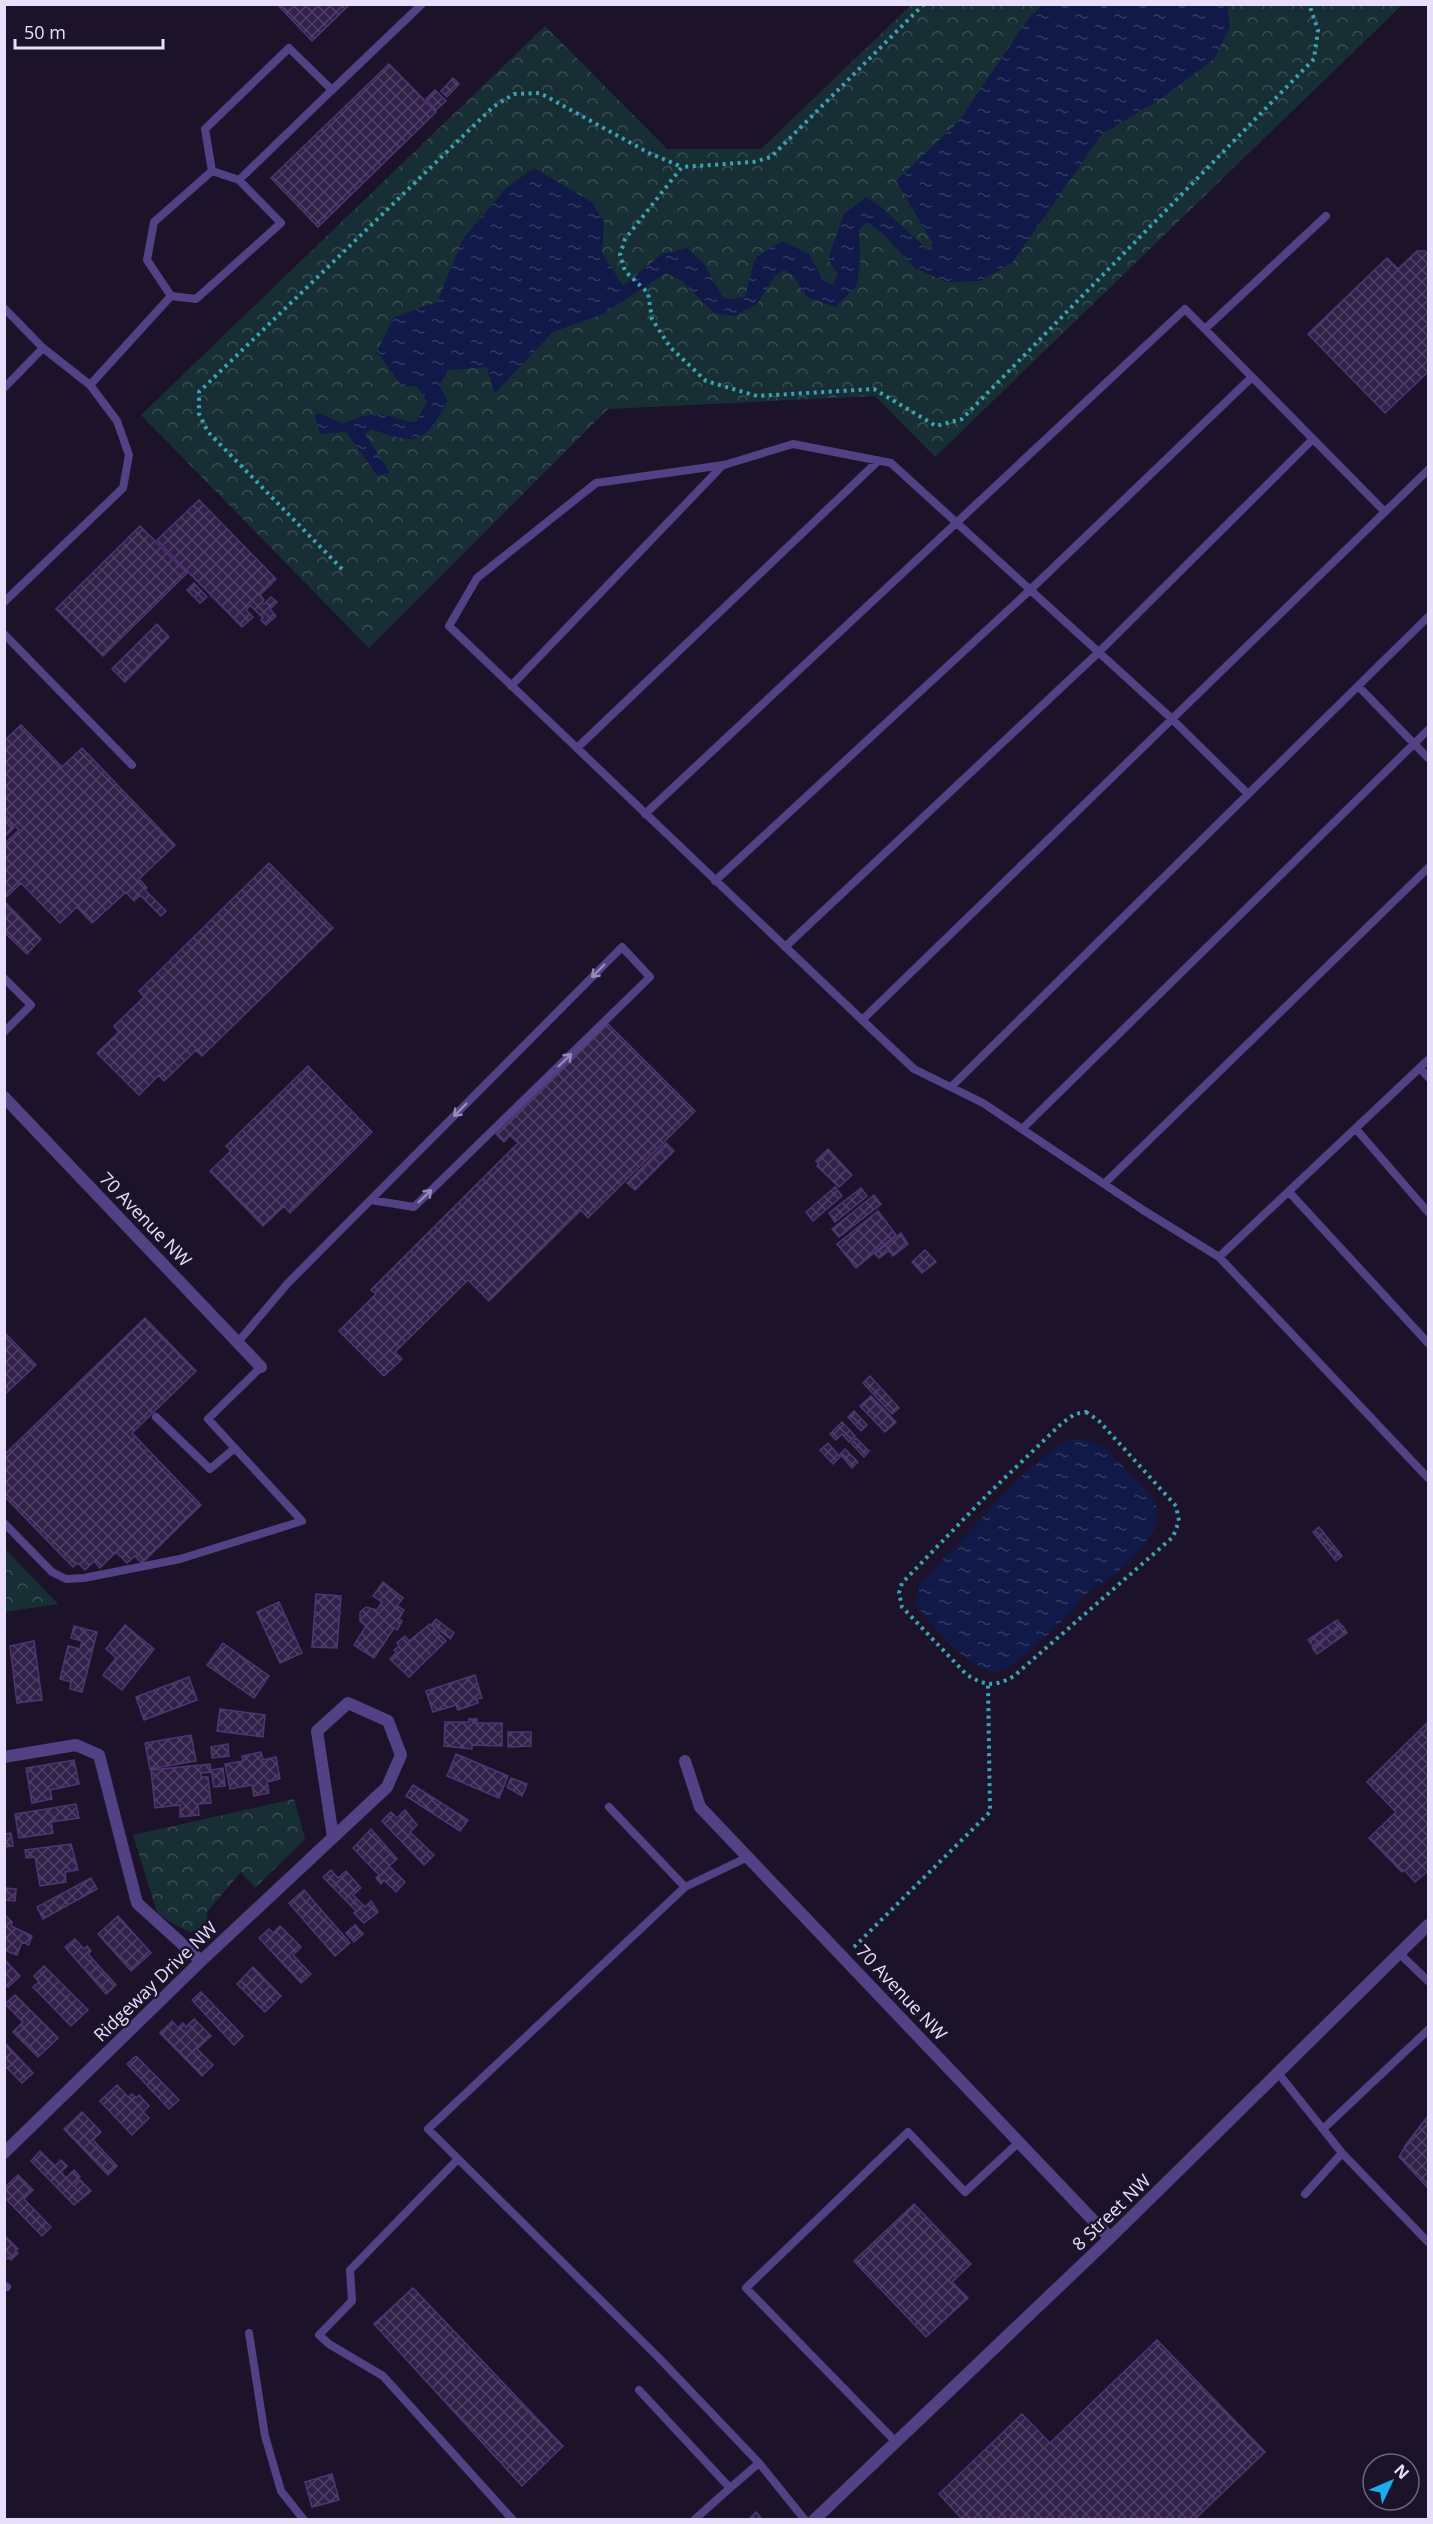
<svg xmlns="http://www.w3.org/2000/svg" width="1433" height="2524" viewBox="0 0 1433 2524" font-family="'Open Sans',sans-serif">
	<style>
		.park { fill: url(#park-crowns) }
		.water { fill: url(#water-ripples) }
		.building { fill: url(#building-cross-hatch); stroke: #4e3574; stroke-width: 1.5 }
		.lines { fill: none; stroke-linecap: round; stroke-linejoin: round }
		.path { stroke: #3ba3b4; stroke-width: 4; stroke-dasharray: 3 4.5; stroke-linecap: butt }
		.service { stroke: #524285; stroke-width: 8 }
		.minor { stroke: #524285; stroke-width: 12 }
		.oneway { stroke: #9689bb }
		.labels { text-anchor: middle; dominant-baseline: central; stroke-width: 5; stroke-linejoin: round; paint-order: stroke }
		.street-label { font-size: 18px; fill: #e8dffc; stroke: #1c132a }
	</style>
	<defs>
		<pattern id="park-crowns" width="20" height="18" patternUnits="userSpaceOnUse" patternTransform="scale(1.5)"><rect width="20" height="18" fill="#172f34"/><path d="M2 6a3 3 0 1 1 6 0M12 15a3 3 0 1 1 6 0" fill="none" stroke="#394d52"/></pattern>
		<pattern id="water-ripples" width="26" height="14" patternUnits="userSpaceOnUse" patternTransform="scale(1.5)"><rect width="26" height="14" fill="#101947"/><path d="M2 4q2-2 4 0t4 0M15 11q2-2 4 0t4 0" fill="none" stroke="#333a62"/></pattern>
		<pattern id="building-cross-hatch" width="8" height="8" patternUnits="userSpaceOnUse" patternTransform="scale(1.5)"><rect width="8" height="8" fill="#31214a"/><path d="M0 0l8 8M0 8l8-8" fill="none" stroke="#4f4165"/></pattern>
	</defs>
	<rect width="100%" height="100%" fill="#1c132a"/>
	<path class="park" d="M911 5H1402L935 457 875 396 608 409 369 648 141 415 545 26 667 149H761Z
		M4 1549H5L58 1604 5 1612Z
		M294 1799 305 1839 255 1888 241 1872 206 1913 210 1925 190 1932 171 1923 157 1912 133 1835Z"/>
	<path class="water" d="M1042 5H1227L1230 27 1214 59 1162 98 1102 134 1012 263 980 281 946 282 915 268 883 234 867 222 859 230 860 260 857 285 836 307 807 297 792 275 784 270 775 276 757 304 734 316 714 313 683 282 666 273 603 314 553 332 494 394 487 367 449 370 439 385 448 400C426 442 418 447 372 429L365 434 390 473 377 475 346 432 320 434 315 415 319 413 343 424C356 418 368 413 384 415 396 416 402 422 416 422L427 402 417 386H402L377 352 393 318 437 302 463 239 506 188 534 168 593 203 604 222 602 253 623 286 662 254 687 248 704 264 723 298 733 299 745 297 755 258 782 241 809 254 824 281 833 285 838 274 828 259 844 214 866 197 880 206 928 250 933 243 896 181 958 122 1028 19Z
		M1074 1439C1106 1441 1109 1452 1129 1473 1139 1483 1155 1495 1157 1509 1159 1527 1146 1545 1134 1557 1119 1574 1101 1582 1084 1596 1080 1600 1077 1606 1073 1610 1060 1623 1012 1672 996 1672 972 1673 927 1622 915 1603L919 1585 1017 1480 1060 1443Z"/>
	<path class="building" d="M277 4H350L312 41Z
		M389 64 436 112 318 227 271 178Z
		M453 78 459 84 447 97 441 91Z
		M435 90 446 101 436 110 426 99Z
		M1417 251H1425L1428 254V372L1385 413 1308 334 1387 258 1398 269Z
		M199 500 276 579 260 595 264 600 262 602 264 604 271 597 277 602 270 609 276 616 266 625 261 620 263 618 250 605 246 610 253 617 242 627 157 540Z
		M140 526 187 573 103 656 56 609Z
		M194 583 207 597 200 603 187 590Z
		M157 624 169 637 125 682 112 669Z
		M21 725 62 767 82 748 175 845 139 879 147 888 145 890 166 911 161 916 140 895 134 901 126 892 92 923 77 907 60 923 21 883 4 899V844L19 830 6 817 14 828 4 837V741Z
		M269 863 333 928 202 1056 196 1050 164 1081 159 1075 139 1095 97 1053 119 1032 114 1026 144 997 139 991Z
		M5 902 41 939 27 954 4 932Z
		M607 1023 695 1111 588 1218 581 1210 489 1301 468 1280 395 1352 402 1359 384 1376 339 1331 376 1294 371 1290 518 1143 510 1135 504 1142 496 1134Z
		M308 1066 372 1132 290 1213 284 1206 263 1226 210 1171 231 1151 226 1146Z
		M666 1143 674 1151 635 1190 627 1183Z
		M828 1149 852 1175 839 1187 817 1166 819 1164 816 1161Z
		M835 1187 842 1196 813 1221 806 1212Z
		M861 1188 867 1196 835 1222 829 1213Z
		M874 1195 881 1204 839 1237 832 1229Z
		M878 1211 896 1235 856 1268 837 1244Z
		M901 1233 908 1244 893 1256 889 1251 879 1258 875 1254Z
		M925 1250 936 1262 922 1273 912 1262Z
		M145 1318 196 1371 132 1433 201 1505 142 1563 135 1556 127 1563 116 1552 100 1568 94 1561 85 1570 78 1563 73 1567 4 1496V1455Z
		M4 1332 36 1365 4 1395Z
		M870 1376 899 1408 892 1414 863 1383Z
		M871 1396 896 1422 885 1432 860 1406Z
		M854 1411 867 1425 861 1431 848 1417Z
		M842 1422 855 1436 849 1442 842 1434 836 1440 830 1434Z
		M856 1438 869 1451 864 1457 851 1443Z
		M828 1443 840 1457 833 1464 820 1450Z
		M845 1449 858 1462 852 1468 840 1454Z
		M1319 1527 1342 1556 1336 1561 1313 1532Z
		M383 1582 403 1598 397 1606 404 1610 399 1619 402 1621 397 1630 394 1628 374 1658 354 1645 366 1626 360 1621V1612L366 1607 377 1610 382 1602 373 1596Z
		M316 1594 341 1596 337 1648 312 1647Z
		M279 1602 302 1653 280 1663 257 1612Z
		M436 1619 454 1633 450 1639 432 1624Z
		M1337 1620 1342 1626 1313 1646 1308 1640Z
		M430 1624 446 1641 409 1677 390 1659 397 1652 394 1650 399 1646 397 1643 405 1636 409 1641Z
		M125 1625 154 1649 122 1690 103 1675 116 1658 106 1649Z
		M74 1626 97 1632 82 1692 70 1689 71 1682 60 1679 68 1646 80 1649 82 1641 71 1638Z
		M1343 1626 1347 1633 1317 1654 1312 1648Z
		M34 1641 42 1700 17 1703 10 1646Z
		M223 1643 269 1676 254 1698 207 1665Z
		M475 1675 482 1698 477 1699 478 1703 458 1710 456 1705 433 1712 426 1691Z
		M189 1677 197 1700 144 1720 136 1697Z
		M220 1709 265 1715 263 1737 217 1731Z
		M469 1719H477V1723H502V1746L472 1745V1749L444 1746 445 1722H469Z
		M1428 1722V1871L1415 1882 1404 1870 1402 1872 1369 1838 1396 1812 1367 1782Z
		M508 1732H531V1746L508 1747Z
		M191 1735 196 1761 150 1769 145 1743Z
		M228 1744 229 1756 212 1758 211 1747Z
		M261 1752 263 1760 276 1757 280 1779 267 1782 269 1793 254 1796 252 1785 230 1789 225 1764 243 1761 242 1756Z
		M456 1754 508 1776 499 1798 447 1776Z
		M74 1760 79 1784 50 1790 52 1799 32 1803 26 1768Z
		M210 1764 211 1772 201 1773V1777H208L211 1803 198 1804 199 1815 180 1817V1805L155 1808 151 1770Z
		M223 1768 225 1786 214 1787 211 1770Z
		M511 1778 527 1784 522 1796 507 1787Z
		M413 1785 468 1820 460 1831 406 1796Z
		M76 1804 79 1818 51 1822 53 1833 19 1838 15 1814Z
		M405 1810 417 1825 410 1832 434 1855 424 1865 382 1821 391 1812 397 1818Z
		M371 1829 397 1859 389 1866 405 1882 396 1892 384 1880 381 1884 376 1878 379 1875 353 1848Z
		M11 1833 13 1846 4 1847V1834Z
		M71 1844 78 1870 65 1872 66 1882 40 1886 35 1857 26 1858 25 1850Z
		M331 1870 338 1878 346 1871 361 1888 353 1895 365 1907 371 1901 378 1912 364 1923 354 1913 356 1911 323 1877Z
		M91 1878 97 1889 43 1919 37 1907Z
		M4 1888 16 1889 15 1901 4 1900Z
		M304 1890 350 1943 335 1956 289 1903Z
		M4 1914 12 1922 11 1926 32 1936 29 1945 22 1942 17 1955 4 1950Z
		M118 1916 151 1953 131 1971 98 1934Z
		M355 1925 363 1934 354 1942 346 1933Z
		M280 1926 301 1947 293 1955 311 1974 301 1983 259 1938 269 1929 273 1933Z
		M75 1939 84 1949 87 1946 91 1951 88 1954 116 1985 106 1994 65 1947Z
		M4 1959 20 1976 8 1987 4 1984Z
		M44 1966 88 2010 71 2026 33 1987 39 1982 34 1976Z
		M253 1967 281 1996 265 2012 237 1984Z
		M201 1992 243 2036 234 2045 192 2000Z
		M15 1995 58 2038 38 2057 13 2032 23 2022 5 2004Z
		M194 2019 211 2036 197 2049 213 2065 202 2076 160 2033 172 2021 178 2028 183 2023 186 2027Z
		M4 2042 33 2073 22 2083 4 2065Z
		M136 2056 179 2100 169 2109 127 2064Z
		M117 2085 128 2097 132 2094 136 2098 139 2095 149 2106 143 2112 149 2118 132 2135 100 2101Z
		M82 2112 101 2132 93 2140 117 2166 108 2175 64 2129Z
		M1428 2116V2188L1399 2157 1407 2143Z
		M40 2151 55 2166 61 2160 67 2166 61 2172 66 2178 74 2170 80 2177 72 2185 74 2186 80 2180 91 2191 74 2205 31 2161Z
		M18 2175 33 2190 24 2199 51 2227 42 2236 4 2197V2188Z
		M914 2204 971 2264 952 2282 968 2298 926 2337 854 2261Z
		M4 2235 18 2249 15 2250 18 2253 11 2260 9 2257 4 2261Z
		M413 2288 563 2446 522 2486 374 2324Z
		M1157 2340 1265 2452 1194 2520H963L939 2494 1022 2414 1050 2443Z
		M332 2474 339 2500 312 2507 305 2482Z
		M756 2512 763 2520H748Z"/>
	<g class="lines">
		<path class="path" d="M924 4 771 157 753 162 682 167 625 239 620 255 625 271 648 293 652 319 670 347 706 381 757 396 874 389 936 426 962 419 1314 59 1318 30 1309 4
			M342 569 208 432 199 414V392L493 107 514 94 540 93 649 153 682 167
			M1086 1412 1099 1421 1176 1506 1179 1521 1173 1537 1014 1676C995 1687 986 1686 967 1675L902 1607 899 1593 902 1583 988 1494 1061 1424 1075 1414Z
			M854 1947 990 1812 988 1684"/>
		<path class="service" d="M212 171 239 180 332 90
			M171 296 196 299 281 223 239 180
			M4 308 43 348 4 388
			M1205 329 1326 216
			M90 385 171 296 147 260 154 222 212 171 205 129 289 48 332 90 422 4
			M4 602 123 488 129 455 117 421 90 385 43 348
			M4 634 132 765
			M511 686 723 465
			M1358 686 1428 758
			M577 748 878 461
			M1248 794 1172 719 891 463 793 444 724 465 596 483 477 578 449 626 862 1020C1051 837 1240 653 1428 470
			M645 814 1185 309 1385 512
			M715 881 1030 590 1252 377
			M785 947 1099 652 1313 439
			M4 978 31 1005 4 1032
			M862 1020 914 1069 983 1103 1143 1210 1219 1257 1428 1060
			M1420 1068 1428 1077
			M951 1087 1428 617
			M1022 1129 1428 730
			M1356 1129 1428 1212
			M1104 1184 1428 868
			M1289 1192 1428 1343
			M1219 1257 1428 1478
			M238 1342 288 1283 622 947 650 977 414 1207 371 1200
			M156 1417 210 1469 235 1448
			M4 1523 52 1572 66 1579 84 1578 180 1559 302 1521 208 1419 261 1367
			M609 1807 685 1887
			M748 1857 685 1887 428 2129 659 2358 759 2463
			M1400 1954 1428 1981
			M1278 2073 1342 2153 1428 2242
			M1323 2129 1428 2030
			M458 2159 350 2270 352 2301 319 2335 329 2344 383 2376 513 2520
			M1305 2194 1342 2153
			M4 2285 7 2287
			M249 2333 265 2436 281 2491 304 2520
			M639 2390 730 2488 694 2520
			M896 2442 746 2288 908 2132 965 2192 1019 2142
			M730 2488 759 2463 805 2520"/>
		<path class="minor" d="M4 1097 261 1367
			M4 1757 76 1745 99 1755 137 1903 201 1961
			M685 1761 700 1807 1110 2238
			M4 2153 201 1961 387 1787 401 1755 388 1721 348 1703 317 1731 333 1837
			M814 2520 1110 2238 1428 1925"/>
	</g>
	<defs><path id="oneway-shaft" d="M-6 0H5M1.5-3L5.5 0L1.5 3" fill="none" stroke-width="1.6" stroke-linecap="round" stroke-linejoin="round" transform="scale(1.5)"/></defs>
	<g class="oneway">
		<use href="#oneway-shaft" transform="translate(598 971) rotate(135)"/>
		<use href="#oneway-shaft" transform="translate(565 1060) rotate(-44)"/>
		<use href="#oneway-shaft" transform="translate(460 1110) rotate(135)"/>
		<use href="#oneway-shaft" transform="translate(425 1196) rotate(-44)"/>
	</g>
	<g class="labels">
		<g class="street-label">
			<text transform="translate(146 1219) rotate(46)">70 Avenue NW</text>
			<text transform="translate(155 1981) rotate(-44)">Ridgeway Drive NW</text>
			<text transform="translate(902 1992) rotate(47)">70 Avenue NW</text>
			<text transform="translate(1111 2212) rotate(-44)">8 Street NW</text>
		</g>
	</g>
	<rect width="1433" height="2524" fill="none" stroke="#e8dffc" stroke-width="12"/>
	<g transform="translate(1391 2482) rotate(46)"><circle r="28" fill="#1c132a" stroke="#6e657e" stroke-width="1.5"/>
	<path d="M0-4.5L10 22L0 15L-10 22Z" fill="#1baeed"/>
	<text y="-9" font-size="16" font-weight="bold" text-anchor="middle" fill="#e8dffc">N</text>
	</g>
	<path d="M15 39v9h148v-9" fill="none" stroke="#e8dffc" stroke-width="3"/>
	<text x="24" y="39" font-size="18" fill="#e8dffc" stroke="#1c132a" stroke-width="4.5" paint-order="stroke">50 m</text>
</svg>
